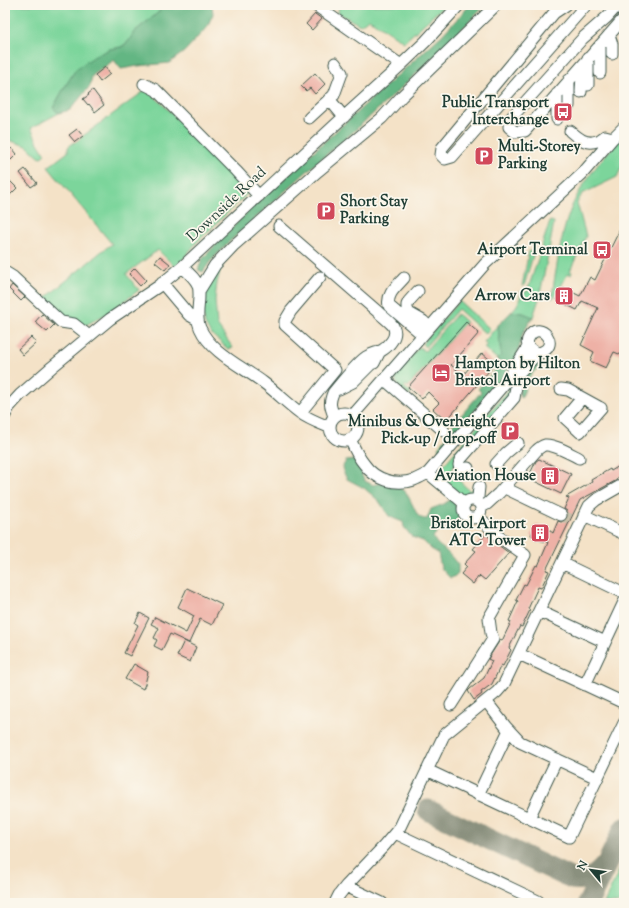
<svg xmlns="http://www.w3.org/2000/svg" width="629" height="908" viewBox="0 0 629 908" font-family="'Sorts Mill Goudy',serif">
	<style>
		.green { fill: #7bd59b; stroke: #4d8968 }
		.forest { fill: #64b683; stroke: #427a5c }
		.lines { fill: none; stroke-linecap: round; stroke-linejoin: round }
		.taxiway { stroke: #8a907e; stroke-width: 21 }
		.building { fill: #eeb1a6 }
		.minor-tunnel { stroke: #c9c1aa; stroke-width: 11; stroke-dasharray: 11 5.5; stroke-linecap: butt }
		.minor-casing { stroke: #3f564a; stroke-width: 13 }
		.minor { stroke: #fff; stroke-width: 11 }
		.labels { text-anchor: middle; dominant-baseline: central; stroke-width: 3.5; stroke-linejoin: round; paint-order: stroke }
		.poi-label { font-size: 15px; font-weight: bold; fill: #1f3d34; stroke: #fbf7ec; text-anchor: end }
		.street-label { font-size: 15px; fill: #1f3d34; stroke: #fbf7ec }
	</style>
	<rect width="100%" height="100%" fill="#fbf7ec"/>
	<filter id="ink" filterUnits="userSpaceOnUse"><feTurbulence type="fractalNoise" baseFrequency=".025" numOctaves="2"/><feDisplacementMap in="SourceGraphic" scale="8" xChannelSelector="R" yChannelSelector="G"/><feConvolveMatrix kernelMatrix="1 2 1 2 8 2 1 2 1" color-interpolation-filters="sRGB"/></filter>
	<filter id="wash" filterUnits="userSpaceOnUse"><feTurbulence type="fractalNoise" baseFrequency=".012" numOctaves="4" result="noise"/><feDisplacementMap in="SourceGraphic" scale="16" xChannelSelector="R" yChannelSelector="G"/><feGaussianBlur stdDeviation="0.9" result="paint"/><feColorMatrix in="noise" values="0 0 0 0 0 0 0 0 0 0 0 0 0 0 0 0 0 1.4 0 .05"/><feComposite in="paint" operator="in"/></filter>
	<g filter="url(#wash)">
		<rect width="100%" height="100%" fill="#f4e2c7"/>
		<path class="green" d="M7 5H163L158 13 134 32 129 41 121 47 110 49 76 69 63 90 53 108 59 113 31 128 38 143 45 154 40 158 27 146 8 140H5V8Z
			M339 5H445L404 42 369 19 360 25 338 13Z
			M147 89 250 190 244 197 197 242 176 268 158 250 126 274 139 290 110 312 84 326 61 319 43 300 102 251 112 244 48 167 68 152V147Z
			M624 135V162L617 177 582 194 577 203 586 236 570 271 572 272 571 275 568 273 557 294 552 299C553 285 556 272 558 259 561 241 565 223 572 206 584 179 604 156 624 135Z
			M550 221 554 222 549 250 541 248Z
			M529 251 534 252 524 286H522Z
			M540 253 548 255 539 299 533 317 523 313 511 312C518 305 520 301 521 291L527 292Z
			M218 266 220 271 217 283 215 300 217 325 233 348 228 349 210 333 205 324 203 313 204 292Z
			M459 301 490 329 486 334 458 309 425 347 422 344Z
			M457 314 466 322 408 387 406 385 404 387 411 393 409 396C403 390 394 385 396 375L419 347 425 351Z
			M498 325 501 355 497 359 484 348 487 344 484 342Z
			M511 387 512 393 454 465 452 470 453 475 470 491 477 482 473 497H463L445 481 441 475 442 467Z
			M624 860V903H604Z"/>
		<path class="forest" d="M163 5H212L213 14 207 27 184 52 169 63 138 66 121 69 114 60 92 76 90 86 70 110 59 113 53 108 63 90 76 69 95 56 110 49 122 47 129 41 134 32 158 13Z
			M470 5H486L448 43 400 89 352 133 314 165 227 244 210 262 203 272 198 270 202 259 250 209 442 35Z
			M511 312 523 313 533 317 523 333 517 356 491 392 440 451 438 447 454 429 452 426 481 392 478 389 501 363 497 359 501 355 498 325Z
			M547 357 523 384 526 387 523 394 521 398C519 393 519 390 520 385 524 371 534 362 547 357Z
			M353 460 362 465V476L365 481 373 485C379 483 384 483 391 486 395 487 401 488 405 491 406 492 415 509 415 510 418 516 420 519 427 519L431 509C435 507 440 506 444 504 447 502 449 500 453 499 455 502 455 505 457 508 460 518 459 521 451 529L445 527 440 528 433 537C437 546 441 546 447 552 451 556 455 561 458 565V573L454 577 450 578 441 568 438 553 431 549 423 541 412 537 404 527 403 522 395 519 389 516 379 501 364 488 347 479 344 473 343 466 346 461Z"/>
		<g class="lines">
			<path class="taxiway" d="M428 810 572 879C589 881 597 876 607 863
				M588 903 624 828"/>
		</g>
		<g id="blocks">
			<path class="building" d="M315 14 322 19 312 30 306 24Z
				M105 67 110 74 100 82 95 75Z
				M315 73 325 84 315 94 310 88 306 91 301 86Z
				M93 90 104 105 95 112 89 104 88 105 83 99 89 95 88 94Z
				M77 129 83 136 75 142 69 135Z
				M12 148 17 154 11 160 10 159 5 163V154Z
				M25 169 37 183 31 187 20 173Z
				M5 176 17 188 5 200Z
				M624 221V356L614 352 606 368 590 361 594 352 581 345 598 308 582 301 577 310 557 300 564 288 580 296 590 277 595 280Z
				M160 256 170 264 165 270 155 262Z
				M135 268 146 280 140 286 129 274Z
				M12 285 25 297 21 301 9 289Z
				M42 314 54 325 47 332 35 322Z
				M466 322 479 333 451 365 463 375 482 353 495 364 446 421 433 409 439 403 428 392 422 399 408 387Z
				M31 337 36 343 23 355 18 349Z
				M539 459 571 474 561 494 528 478 536 461Z
				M624 463V474L616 479 617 480 580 500 546 570 549 571 541 588 538 587 528 609 530 610 522 627 520 626 509 648 511 650 503 666 501 665 492 684 481 692 482 694 474 700 468 691 470 689 484 678 492 661 488 659 500 640 502 641 511 622 509 621 518 601 516 600 524 584 526 585 536 565 538 566 547 545 548 542 537 540 531 535 536 525 545 527 553 533 558 521 561 522 565 521 567 518 568 515 567 511 564 509 569 498 566 497 592 482 591 480 610 469 611 471Z
				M486 534 494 542 509 553 485 580 480 576 479 577H478L473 584 461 574 467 567 464 564 476 551 473 549Z
				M187 588 222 605 212 625 200 619 189 643 170 634 162 650 154 646 157 640 154 638 159 628 151 624 155 617 186 633 194 616 178 607Z
				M140 613 149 618 130 656 124 653 138 625 135 623Z
				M184 641 196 647 190 662 177 656Z
				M134 664 148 672 145 684 143 689 125 679Z"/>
		</g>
	</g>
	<g filter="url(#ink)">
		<use href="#blocks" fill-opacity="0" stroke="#3f564a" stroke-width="1"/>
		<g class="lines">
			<path class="minor-tunnel" d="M561 515 570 519"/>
			<g class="minor-casing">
				<path id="minor" d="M315 5 401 65
					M566 5 554 13 442 148 441 155 445 159 452 157 586 5
					M618 5 607 17 583 38 510 119 509 127 515 132 525 131 624 18
					M609 35 612 44V54
					M600 73V45
					M144 84 156 90 236 171 259 196
					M588 85V58
					M581 92 582 75
					M329 99 344 117
					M569 106V80
					M309 118 334 95 342 73 335 63
					M557 119V94
					M570 131C578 138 586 145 597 141 599 141 602 138 605 136L613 138
					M279 226 378 312C382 316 390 322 393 326 399 336 388 347 381 351 376 353 371 354 366 357 356 364 341 383 333 393 329 403 330 406 334 416
					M182 267C188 272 195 278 198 285 202 299 194 314 200 328 211 353 243 367 264 383 276 392 287 403 299 412 308 419 319 423 329 427
					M5 272 13 277 61 322 74 324 89 336
					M404 278C397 286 386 294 389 306L423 335
					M162 283 189 315 198 320
					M199 291 215 265 233 246 318 171 382 118 402 96 496 5
					M418 291 409 301 407 305V309L409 313 423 321 429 327
					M516 376 538 353C563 348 540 318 529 337 524 345 531 351 538 353
					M385 380 444 431
					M339 389 353 382 371 364 374 363 380 351
					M561 389 568 390 599 407 601 408 580 432 565 418 582 398
					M330 427a14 14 0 1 1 28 0a14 14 0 1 1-28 0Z
					M300 413 335 370 285 325V321L291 311 320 277
					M5 415 9 407 20 395 52 367 110 319 159 286 182 267 348 113 401 65 425 42 459 5
					M353 415 485 264 582 174 613 138 624 127
					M350 439C354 448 358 457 364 464 375 480 396 486 414 480 419 478 424 475 428 473L505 383 528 347
					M496 464 506 453 518 443
					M468 468 463 469 459 465 460 460 514 398 516 387 515 377
					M428 473 465 504
					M505 487 509 490 561 515
					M463 509a9 9 0 1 1 18 0a9 9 0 1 1-18 0Z
					M476 501 478 497 479 487
					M481 507 487 504 499 493 536 451C539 448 541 446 545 445 554 444 571 454 579 458
					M584 515 624 534
					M562 563 624 593
					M539 611 605 642
					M519 654 624 703
					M585 685 624 602
					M486 701 506 727 520 742 597 778
					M451 705 493 639 491 633 489 618 525 555 498 536 478 516
					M427 770 569 837 624 723
					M478 795 509 730
					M529 818 557 759
					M395 833 538 901V903
					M346 886 382 903
					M335 903 339 895 346 886 384 846 400 827 444 735 497 692 504 684 589 506 596 500 624 484"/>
			</g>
			<use href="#minor" class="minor"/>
		</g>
	</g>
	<defs>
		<g id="bus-square" transform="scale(1)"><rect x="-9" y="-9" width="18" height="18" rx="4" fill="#d1495b" stroke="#fbf7ec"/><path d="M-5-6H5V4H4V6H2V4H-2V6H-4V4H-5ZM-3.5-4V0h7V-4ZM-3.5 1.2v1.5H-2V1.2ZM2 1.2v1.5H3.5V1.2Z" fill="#fff"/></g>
		<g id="parking-square" transform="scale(1)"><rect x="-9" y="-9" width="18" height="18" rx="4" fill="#d1495b" stroke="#fbf7ec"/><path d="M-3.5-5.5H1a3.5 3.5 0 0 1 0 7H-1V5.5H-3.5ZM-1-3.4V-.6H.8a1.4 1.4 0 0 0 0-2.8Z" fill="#fff"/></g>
		<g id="building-square" transform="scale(1)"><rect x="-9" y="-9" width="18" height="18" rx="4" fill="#d1495b" stroke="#fbf7ec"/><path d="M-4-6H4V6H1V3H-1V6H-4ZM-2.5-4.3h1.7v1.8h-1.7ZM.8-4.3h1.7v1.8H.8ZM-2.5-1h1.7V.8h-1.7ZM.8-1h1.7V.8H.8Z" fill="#fff"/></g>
		<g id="hotel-square" transform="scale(1)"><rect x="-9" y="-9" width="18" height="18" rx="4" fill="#d1495b" stroke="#fbf7ec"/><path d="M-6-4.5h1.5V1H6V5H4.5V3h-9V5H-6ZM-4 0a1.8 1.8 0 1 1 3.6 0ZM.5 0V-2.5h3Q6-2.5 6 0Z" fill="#fff"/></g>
	</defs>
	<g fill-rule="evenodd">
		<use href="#bus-square" x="563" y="112"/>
		<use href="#parking-square" x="484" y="156"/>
		<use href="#parking-square" x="326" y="211"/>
		<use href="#bus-square" x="602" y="250"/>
		<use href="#building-square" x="564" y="296"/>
		<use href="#hotel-square" x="441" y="373"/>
		<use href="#parking-square" x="510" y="431"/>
		<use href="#building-square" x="550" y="476"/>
		<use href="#building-square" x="540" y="533"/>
	</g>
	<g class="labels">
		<g class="poi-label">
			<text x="549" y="103">Public Transport<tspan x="549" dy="17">Interchange</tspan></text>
			<text x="498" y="147" text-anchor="start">Multi-Storey<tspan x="498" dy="17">Parking</tspan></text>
			<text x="340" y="202" text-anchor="start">Short Stay<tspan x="340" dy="17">Parking</tspan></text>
			<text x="588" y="250">Airport Terminal</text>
			<text x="550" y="296">Arrow Cars</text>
			<text x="455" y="364" text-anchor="start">Hampton by Hilton<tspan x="455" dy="17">Bristol Airport</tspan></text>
			<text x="496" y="422">Minibus &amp; Overheight<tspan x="496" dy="17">Pick-up / drop-off</tspan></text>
			<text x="536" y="476">Aviation House</text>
			<text x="526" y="524">Bristol Airport<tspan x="526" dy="17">ATC Tower</tspan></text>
		</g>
		<g class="street-label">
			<text transform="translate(227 205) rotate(-43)">Downside Road</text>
		</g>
	</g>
	<rect width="629" height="908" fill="none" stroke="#fbf7ec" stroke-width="20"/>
	<g transform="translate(591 870) rotate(299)" stroke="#fbf7ec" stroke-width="3" paint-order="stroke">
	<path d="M0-3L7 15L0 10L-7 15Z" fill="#1f3d34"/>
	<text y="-6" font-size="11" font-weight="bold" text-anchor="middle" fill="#1f3d34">N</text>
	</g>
</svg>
